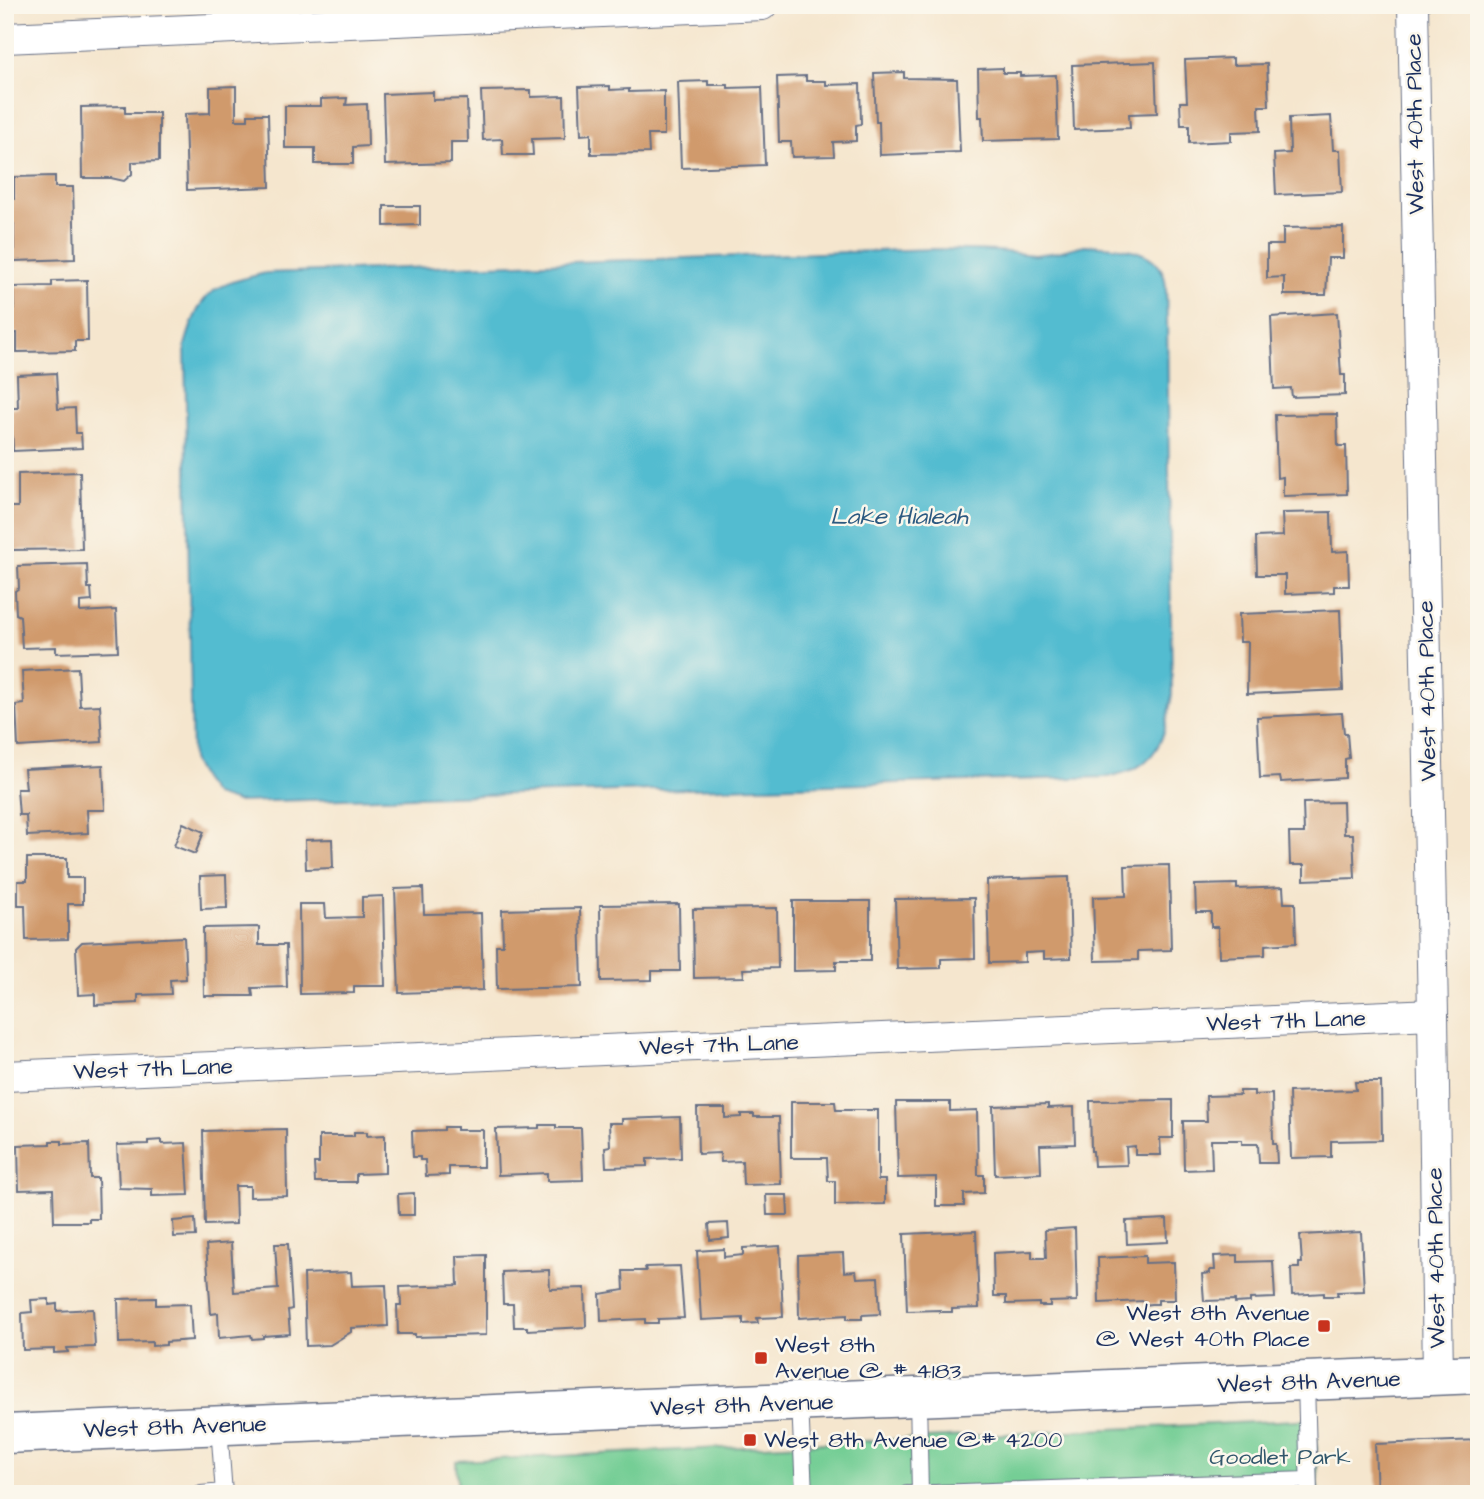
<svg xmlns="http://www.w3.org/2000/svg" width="1484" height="1499" viewBox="0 0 1484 1499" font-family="'Architects Daughter',sans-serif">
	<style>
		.green { fill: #74ce95; stroke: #487e7a; stroke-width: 2 }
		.water { fill: #53bcd0; stroke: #377697; stroke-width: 2 }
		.building { fill: #d09a6c }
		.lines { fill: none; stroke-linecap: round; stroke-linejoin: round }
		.lane-casing { stroke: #676f85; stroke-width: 18 }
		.street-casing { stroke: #676f85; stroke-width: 32 }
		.secondary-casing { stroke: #676f85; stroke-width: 41 }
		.lane { stroke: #fff; stroke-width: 16 }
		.street { stroke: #fff; stroke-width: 30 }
		.secondary { stroke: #fff; stroke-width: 38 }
		.poi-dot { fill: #c8321e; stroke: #fbf7ec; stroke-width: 2.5 }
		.labels { text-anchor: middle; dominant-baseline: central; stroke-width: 5; stroke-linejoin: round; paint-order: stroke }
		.street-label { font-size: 23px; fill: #1b2f5e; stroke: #fbf7ec }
		.poi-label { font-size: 23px; fill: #1b2f5e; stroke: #fbf7ec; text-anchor: start }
		.park-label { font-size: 23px; fill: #31576c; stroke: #fbf7ec }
		.water-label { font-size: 24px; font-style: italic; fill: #2c5980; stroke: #fbf7ec }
	</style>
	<rect width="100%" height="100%" fill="#fbf7ec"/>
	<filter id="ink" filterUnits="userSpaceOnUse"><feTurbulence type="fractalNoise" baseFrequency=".0143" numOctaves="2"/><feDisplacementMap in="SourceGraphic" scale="14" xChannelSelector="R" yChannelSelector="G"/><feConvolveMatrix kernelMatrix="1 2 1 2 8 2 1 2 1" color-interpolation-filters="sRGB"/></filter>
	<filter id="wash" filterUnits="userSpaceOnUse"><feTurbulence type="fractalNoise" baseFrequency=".00686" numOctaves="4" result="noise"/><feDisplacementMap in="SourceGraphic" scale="28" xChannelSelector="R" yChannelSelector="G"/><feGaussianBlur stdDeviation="1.57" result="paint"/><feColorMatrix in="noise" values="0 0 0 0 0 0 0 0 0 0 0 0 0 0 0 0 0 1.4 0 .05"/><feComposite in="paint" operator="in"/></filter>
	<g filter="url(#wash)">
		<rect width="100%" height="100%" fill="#f5e6ce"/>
		<path class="green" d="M1316 1419 1318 1494H458L456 1461Z"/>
		<path class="water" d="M1084 245C1111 247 1158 245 1165 280 1167 292 1166 306 1167 319L1172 694C1167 722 1164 753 1136 768 1128 772 1118 774 1109 777L237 802 214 795 202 779 192 760 185 345C201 289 212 286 266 273L933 249 997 251 1034 255 1058 252Z"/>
		<g id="blocks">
			<path class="building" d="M1233 58V65L1267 64 1269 106H1259L1260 131 1231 132V141L1189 143V125H1181L1180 102H1187L1185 60Z
				M1155 62 1157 113 1129 114 1130 128 1074 130 1072 65Z
				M1003 68V73H1020V76L1056 75 1058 139 983 141 982 117H979L978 69Z
				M904 72V78L957 79 960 152 880 155 879 122H876L874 73Z
				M806 76V81H826V85L860 84 861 124 856 125V141L833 142 834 156 792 157 791 142H779L777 77Z
				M708 81V85H728V88L762 87 765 165 681 168 678 82Z
				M236 86V120H248V114H268L270 187 187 190 185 114 210 113V87Z
				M610 86V90L629 89V92L664 91V135H648L649 153 591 154V134L581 135 579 87Z
				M531 90V97L564 96 565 138 532 139 533 155H503L502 139 483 140 481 91Z
				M433 92V100L467 99 468 142H451V163L385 165 383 94Z
				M347 98 346 105 367 104 368 146 353 147V164H315V148H285V106H321V99Z
				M125 106V113H159V161L132 162V174L124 181 111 178H82L81 107Z
				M1331 116 1333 150H1340L1342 192 1276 195 1274 154 1290 153 1289 118Z
				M55 176V187H73L75 259 14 261V224H6V199H14V177Z
				M384 206H420V225L384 226Z
				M1343 227V258H1328L1326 295H1284V277L1267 278V245H1283V228Z
				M87 280 88 341H75V351L17 352V333H8L7 309H14L13 287 52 286V281Z
				M1337 313 1341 375H1345V395L1292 397 1291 388 1274 389 1271 317Z
				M56 373 58 409 75 408 76 433H81L82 448 13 451 11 408H18L17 375Z
				M1337 414 1338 446H1346L1347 494 1283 496V477L1277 478 1275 415Z
				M80 472 82 549 12 550 11 507H18V474Z
				M1331 512 1332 552 1348 551 1349 586H1334V592L1285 594V575H1257L1256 537 1283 536 1282 513Z
				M87 564 88 588H91L92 601 80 602V612L116 610 118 651 56 653V647L22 648 20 616 16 614 15 591 19 588 18 566Z
				M1340 610 1343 690 1247 694 1248 642H1240L1239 614Z
				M78 668 80 706 100 705 102 742 18 747 16 705 24 704 22 671Z
				M1342 713 1344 733H1347L1349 758 1345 759V778L1281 782 1280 777 1260 778 1257 717Z
				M103 765 105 810H87L88 833 27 836 26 815H19L17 789H26L24 769Z
				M1343 802 1344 834H1353L1355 878 1304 880V865H1290L1289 833H1304L1303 803Z
				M183 823 204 832 195 854 174 846Z
				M332 839 333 868 306 869 305 840Z
				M27 858H67V878H83V904H68V939L26 940 25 905H18V881H27Z
				M1169 865 1171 950 1138 951V960L1095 961 1093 897 1126 896 1125 866Z
				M226 875 227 908 201 909 200 876Z
				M1069 877 1071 958 1044 959V952L1025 953V962L989 963 987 880Z
				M1237 884V889L1283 887 1284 903H1295L1296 943 1265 945V955L1219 957 1218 927H1211V912H1196L1195 885Z
				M423 888 424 914 481 913 483 990 399 993 395 889Z
				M383 896 385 986H354V993L300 994 299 904H325L326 918 362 917V897Z
				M974 898 975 958 941 959V968L897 969 895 899Z
				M793 901H870V961H836V970L793 971Z
				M679 904 680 971H652V980L601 981 600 905Z
				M580 908 582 987 497 989 496 945H503L502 910Z
				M777 908 778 968 743 969 744 977 694 978 693 909Z
				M259 927V945H286L287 987 252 988 253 996H204L203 928Z
				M184 937 186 979 170 980 171 994 138 995V1003L95 1005V994L78 995 76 948 82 942Z
				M1355 1082H1381L1382 1140 1331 1141V1157L1291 1158 1289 1092 1356 1090Z
				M1240 1091H1254V1095L1272 1094 1273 1144H1276L1277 1163H1259L1258 1144H1242V1140H1211L1212 1169 1184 1170 1183 1121H1207L1206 1096 1240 1095Z
				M1173 1100V1138H1160L1161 1155H1135V1146L1126 1147 1127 1165 1094 1166 1093 1151H1091L1090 1101Z
				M791 1102H835L836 1110H878V1180H885V1204L835 1205V1181H828L827 1158H791Z
				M896 1102H950V1111L977 1110 978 1175H984V1193L964 1194V1206H936V1177L898 1178Z
				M1048 1104V1108L1074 1107 1075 1144 1040 1145 1041 1173 995 1175 993 1106Z
				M697 1108H725V1118L741 1117V1114H754V1117H779L781 1184 743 1185 742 1161 721 1162 720 1153 698 1154Z
				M680 1117 681 1158 647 1159V1166L606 1167 605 1147 610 1146 609 1123H622V1119Z
				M539 1125H556V1128H581L583 1180 547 1181V1173L498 1175 496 1129 539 1128Z
				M444 1127H457V1130H483V1167H449V1175L426 1176 425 1160H420V1157H413L412 1131 444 1130Z
				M286 1129 287 1196 250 1197V1186H235L236 1224 205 1225 203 1131Z
				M354 1132H367V1136L385 1135V1173L356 1174V1182H315L314 1163H319V1136H354Z
				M162 1140V1144L186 1143 189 1195 152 1196V1189L119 1188 117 1145 148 1144V1141Z
				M50 1141H62V1144L89 1143 90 1178H98L99 1219H89V1222H54L53 1189 19 1190 18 1145 50 1144Z
				M414 1193V1215H399L398 1194Z
				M766 1195H787L788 1215H767Z
				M195 1219 196 1236 174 1237 173 1221Z
				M1167 1219 1168 1242 1127 1244 1126 1221Z
				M728 1223 729 1238 710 1240 709 1224Z
				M1075 1228 1077 1301 1050 1302V1306H1039V1303L1006 1304V1296H994L993 1253 1032 1251V1258H1046L1045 1230Z
				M976 1231 979 1308 952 1309V1312H940V1310L907 1311 904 1234Z
				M1361 1232 1364 1291 1337 1292 1338 1296H1324V1293L1292 1295 1291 1268H1299V1263H1302L1300 1235Z
				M231 1243 234 1292 278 1289 275 1244H288L292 1309 288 1310 290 1334 263 1336V1338L252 1339 251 1335 219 1338 218 1313 211 1314 206 1245Z
				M780 1246 783 1317 757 1318 758 1323 743 1324V1318L701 1320 697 1251 724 1249V1257L743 1255V1248Z
				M843 1253 844 1272 856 1271 857 1278 878 1277 880 1314 862 1315V1319H847V1315L799 1318 798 1255Z
				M486 1255V1335L415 1337V1334H398L397 1305H401L400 1287 458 1285 457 1256Z
				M1238 1255V1262L1273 1261 1275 1298 1250 1299V1302L1235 1303V1300L1204 1301 1202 1274 1210 1273V1270H1215L1214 1256Z
				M1145 1256V1263L1174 1262 1175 1300H1158V1304H1151L1144 1305V1301L1099 1303 1098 1258Z
				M680 1266 684 1318 658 1319V1323H645V1319L601 1321 600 1294 624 1290 623 1271H646L645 1267Z
				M549 1270 550 1289 585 1288 586 1327 527 1330V1327H514L513 1304H503L502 1272Z
				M351 1272 352 1286 386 1285 388 1326 351 1328V1332L330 1345 306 1346 304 1274Z
				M156 1298V1305L190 1304 192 1340 166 1342V1345L152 1346V1342L119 1343 118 1299Z
				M49 1299V1305L57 1304V1311L93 1309 95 1347 67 1348 68 1352 54 1353V1349L23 1350 22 1313 32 1312 31 1300Z
				M1479 1440V1494H1377L1375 1444Z"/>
		</g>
	</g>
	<g filter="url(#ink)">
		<use href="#blocks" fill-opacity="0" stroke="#676f85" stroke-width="2"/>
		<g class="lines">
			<g class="lane-casing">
				<path id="lane" d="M1306 1382 1309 1494
					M918 1397 920 1494
					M800 1402 804 1494
					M219 1426 224 1494
					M201 1494 224 1492
					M907 1494 1308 1480"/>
			</g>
			<g class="street-casing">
				<path id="street" d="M1413 5 1433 1014 1438 1377
					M5 38 762 5
					M5 1076 1433 1014"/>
			</g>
			<g class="secondary-casing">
				<path id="secondary" d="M5 1434 1479 1374"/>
			</g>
			<use href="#lane" class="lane"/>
			<use href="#street" class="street"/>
			<use href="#secondary" class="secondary"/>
		</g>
	</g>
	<g class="poi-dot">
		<rect x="1317" y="1319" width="14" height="14" rx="3.5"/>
		<rect x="754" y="1351" width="14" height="14" rx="3.5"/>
		<rect x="743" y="1433" width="14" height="14" rx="3.5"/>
	</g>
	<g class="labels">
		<g class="street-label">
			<text transform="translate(1415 124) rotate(-91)">West 40th Place</text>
			<text transform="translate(1427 691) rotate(-91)">West 40th Place</text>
			<text transform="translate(1286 1021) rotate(-2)">West 7th Lane</text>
			<text transform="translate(719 1045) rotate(-2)">West 7th Lane</text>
			<text transform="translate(153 1069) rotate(-2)">West 7th Lane</text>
			<text transform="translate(1436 1258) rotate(-91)">West 40th Place</text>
			<text transform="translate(1309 1382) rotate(-2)">West 8th Avenue</text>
			<text transform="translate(742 1405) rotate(-2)">West 8th Avenue</text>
			<text transform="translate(175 1427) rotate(-2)">West 8th Avenue</text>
		</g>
		<g class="poi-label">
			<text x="1310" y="1313" text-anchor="end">West 8th Avenue<tspan x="1310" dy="26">@ West 40th Place</tspan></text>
			<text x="775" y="1345">West 8th<tspan x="775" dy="26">Avenue @ # 4183</tspan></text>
			<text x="764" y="1440">West 8th Avenue @# 4200</text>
		</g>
		<g class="park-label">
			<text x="1280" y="1457">Goodlet Park</text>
		</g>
		<g class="water-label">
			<text x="899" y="517">Lake Hialeah</text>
		</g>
	</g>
	<rect width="1484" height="1499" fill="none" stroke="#fbf7ec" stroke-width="28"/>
</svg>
